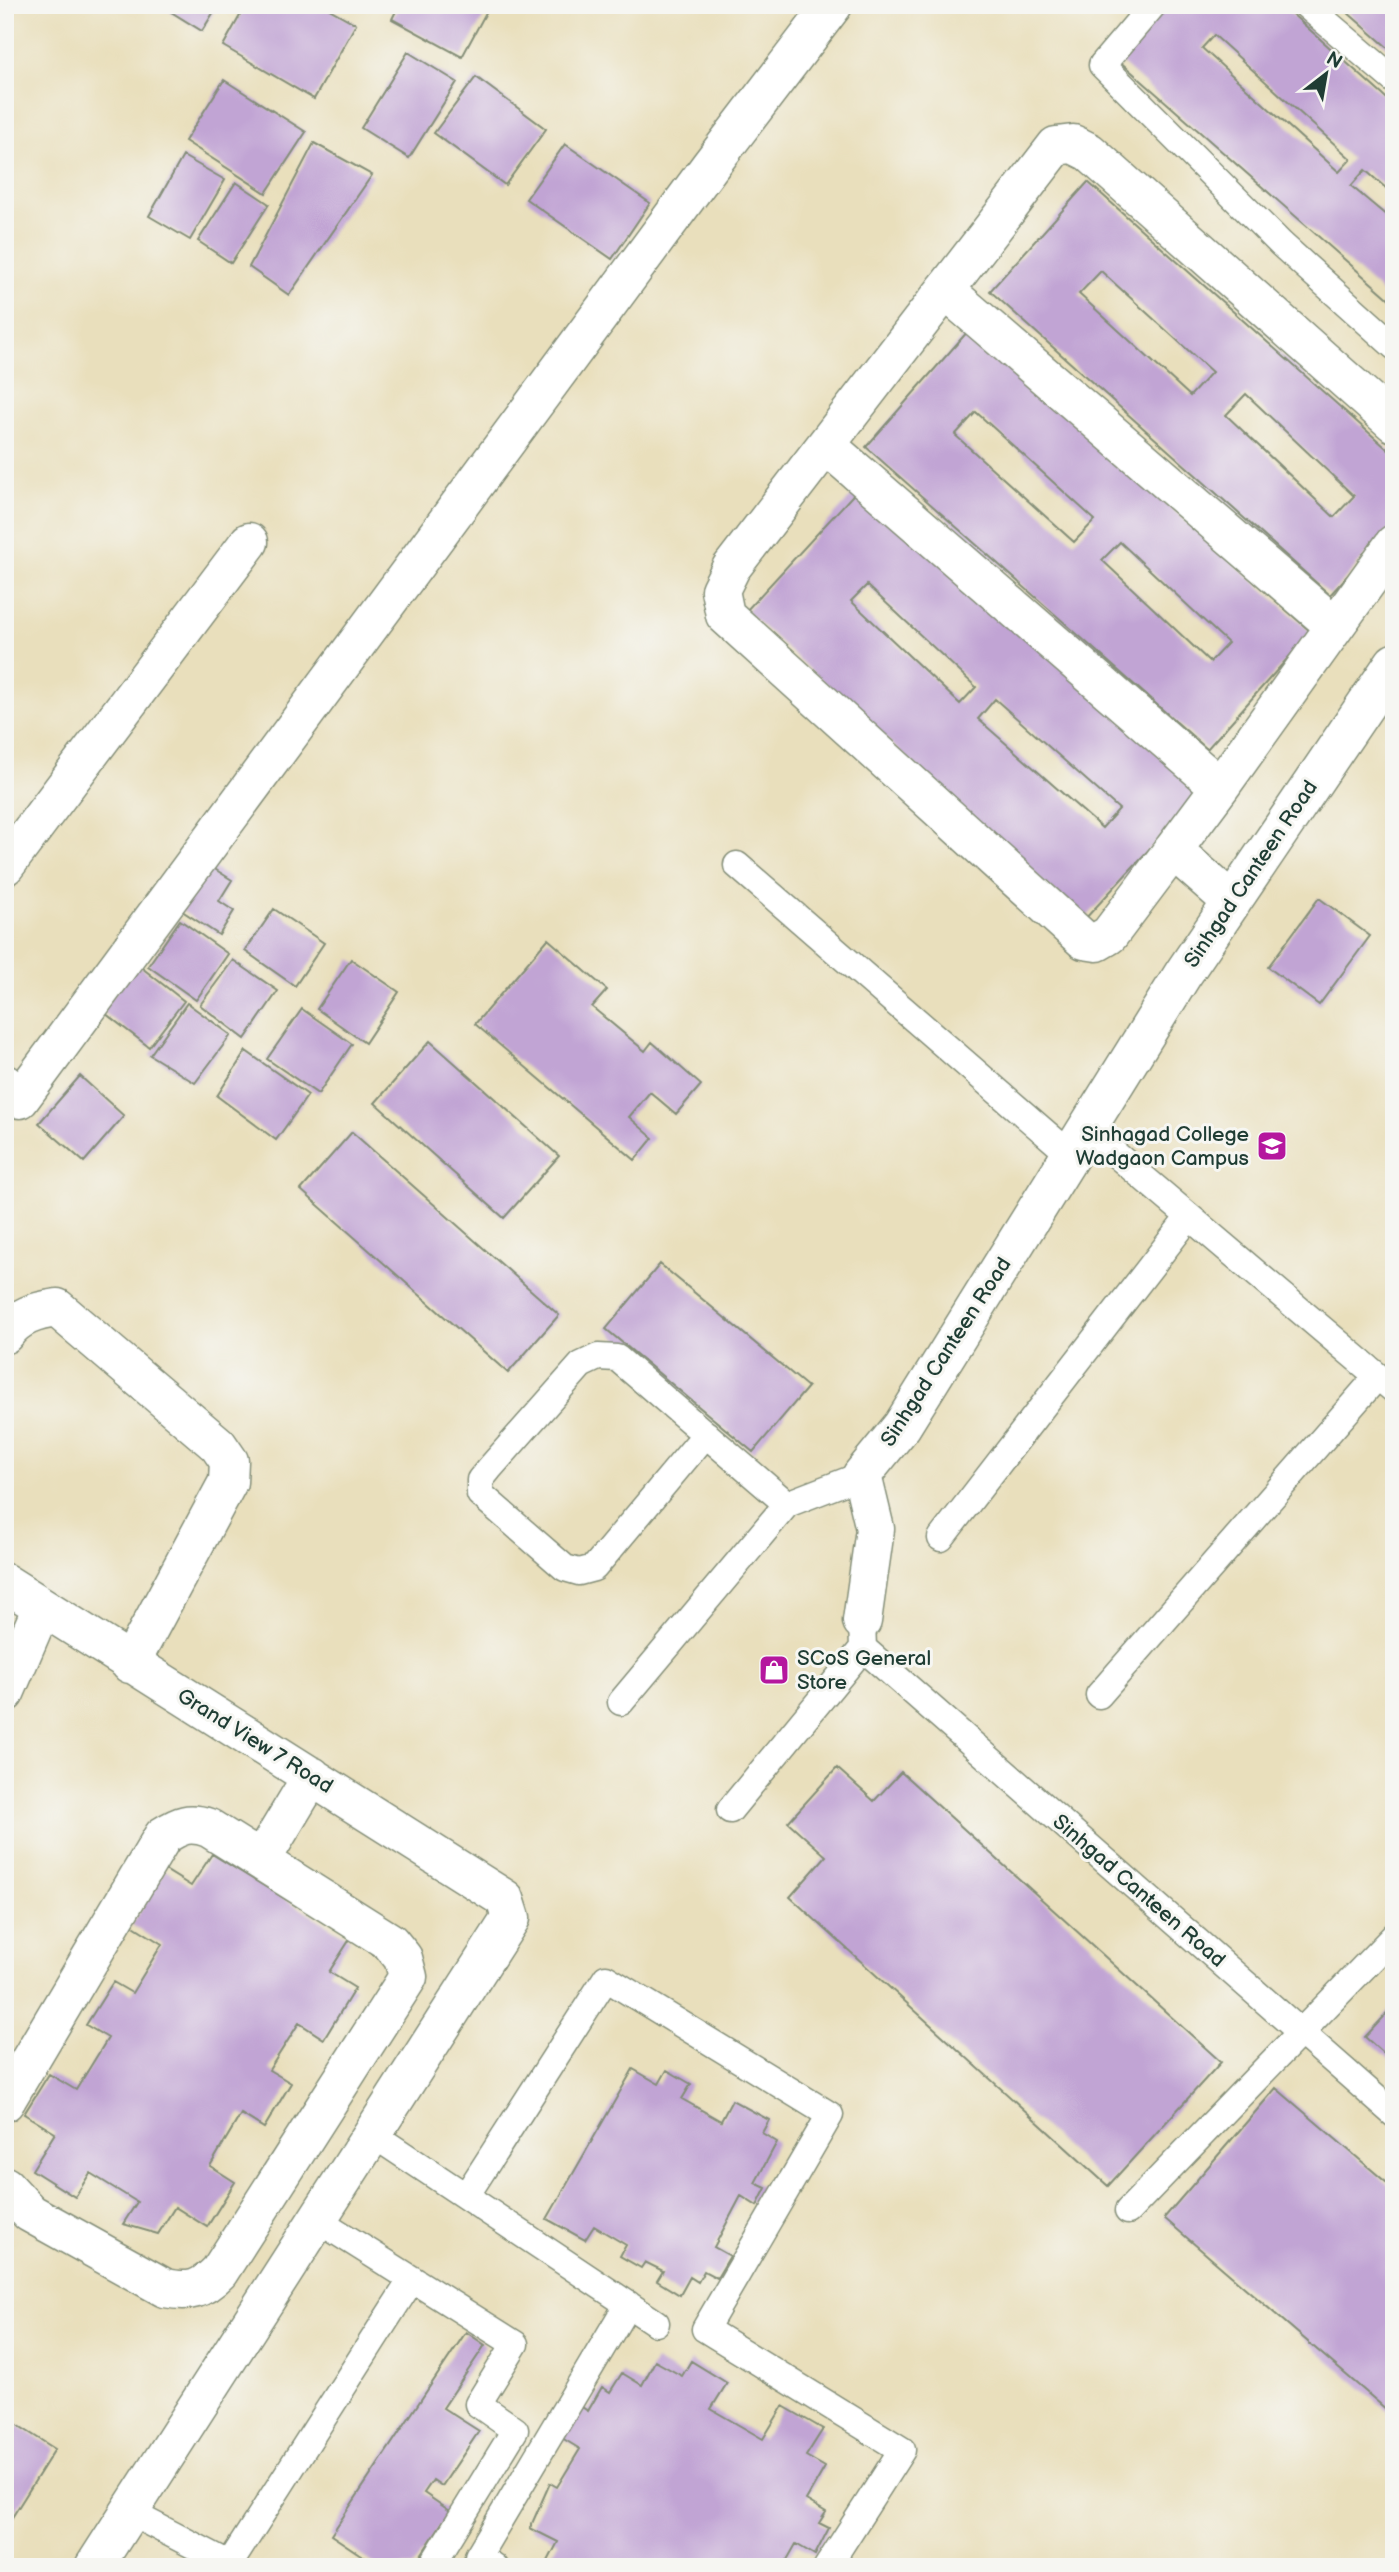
<svg xmlns="http://www.w3.org/2000/svg" width="1399" height="2572" viewBox="0 0 1399 2572" font-family="'Balsamiq Sans',sans-serif">
	<style>
		.building { fill: #c1a4d4; fill-rule: evenodd }
		.lines { fill: none; stroke-linecap: round; stroke-linejoin: round }
		.lane-casing { stroke: #848e78; stroke-width: 29 }
		.street-casing { stroke: #848e78; stroke-width: 41 }
		.lane { stroke: #fff; stroke-width: 26 }
		.street { stroke: #fff; stroke-width: 38 }
		.labels { text-anchor: middle; dominant-baseline: central; stroke-width: 6; stroke-linejoin: round; paint-order: stroke }
		.street-label { font-size: 21px; fill: #1f3d34; stroke: #f6f6f2 }
		.poi-label { font-size: 21px; fill: #1f3d34; stroke: #f6f6f2; text-anchor: end }
	</style>
	<rect width="100%" height="100%" fill="#f6f6f2"/>
	<filter id="ink" filterUnits="userSpaceOnUse"><feTurbulence type="fractalNoise" baseFrequency=".0143" numOctaves="2"/><feDisplacementMap in="SourceGraphic" scale="14" xChannelSelector="R" yChannelSelector="G"/><feConvolveMatrix kernelMatrix="1 2 1 2 8 2 1 2 1" color-interpolation-filters="sRGB"/></filter>
	<filter id="wash" filterUnits="userSpaceOnUse"><feTurbulence type="fractalNoise" baseFrequency=".00686" numOctaves="4" result="noise"/><feDisplacementMap in="SourceGraphic" scale="28" xChannelSelector="R" yChannelSelector="G"/><feGaussianBlur stdDeviation="1.57" result="paint"/><feColorMatrix in="noise" values="0 0 0 0 0 0 0 0 0 0 0 0 0 0 0 0 0 1.4 0 .05"/><feComposite in="paint" operator="in"/></filter>
	<g filter="url(#wash)">
		<rect width="100%" height="100%" fill="#e9dfbc"/>
		<g id="blocks">
			<path class="building" d="M160 5H218L202 31Z
				M246 5H322L356 24 314 99 223 46Z
				M399 5H490L462 57 392 19Z
				M1167 5H1282L1394 105V195L1365 170 1351 186 1394 222V303L1118 60ZM1214 35 1351 159 1339 172 1202 48Z
				M1339 5H1394V53Z
				M408 52 457 82 409 158 361 128Z
				M476 77 546 129 505 185 434 133Z
				M224 80 306 132 266 193 185 141Z
				M314 143 372 175 289 295 249 267Z
				M565 144 650 203 612 259 526 199Z
				M183 156 225 180 190 240 149 216Z
				M236 182 269 204 231 263 198 241Z
				M1088 182 1394 455V524L1330 595 990 291ZM1101 271 1212 372 1190 396 1079 294ZM1246 394 1354 496 1334 517 1226 415Z
				M969 330 1311 632 1207 749 866 447ZM976 412 1095 520 1074 542 955 435ZM1120 542 1228 643 1210 662 1102 560Z
				M863 484 1201 793 1084 920 746 611ZM867 585 976 687 960 704 851 601ZM995 699 1119 809 1102 828 978 719Z
				M205 863 232 880 219 901 234 911 219 935 176 907Z
				M1319 898 1370 936 1319 1005 1268 967Z
				M274 909 324 943 295 986 245 951Z
				M180 920 228 954 196 1000 148 966Z
				M548 939 607 990 592 1007 645 1051 652 1042 701 1085 676 1114 650 1092 629 1117 653 1138 635 1160 475 1024Z
				M351 959 399 992 365 1043 317 1009Z
				M233 960 278 991 245 1039 200 1005Z
				M137 964 184 1001 149 1047 101 1010Z
				M187 1003 231 1035 195 1083 150 1055Z
				M302 1009 352 1044 318 1094 267 1059Z
				M430 1041 559 1156 504 1218 375 1103Z
				M246 1051 308 1095 276 1140 217 1096Z
				M80 1076 124 1116 84 1162 39 1123Z
				M352 1132 559 1315 508 1373 301 1190Z
				M660 1264 808 1387 753 1452 606 1329Z
				M837 1768 874 1801 901 1772 1221 2062 1108 2186 790 1897 826 1856 788 1822Z
				M212 1854 350 1939 329 1972 355 1988 324 2039 299 2023 269 2070 291 2083 264 2128 241 2114 210 2166 235 2182 207 2227 175 2207 158 2234 123 2224 137 2202 90 2173 75 2197 32 2170 55 2133 24 2114 49 2074 76 2090 108 2038 86 2025 113 1982 132 1993 162 1944 132 1925 165 1870 191 1886Z
				M1394 2006V2063L1365 2037Z
				M633 2069 659 2084 667 2070 691 2084 682 2099 721 2121 732 2100 769 2120 762 2133 777 2142 755 2183 766 2188 757 2206 741 2196 714 2247 730 2256 717 2278 704 2271 698 2282 690 2277 680 2295 657 2281 663 2271 645 2262 641 2268 620 2256 626 2245 594 2226 585 2240 547 2219Z
				M1276 2088 1394 2189V2416L1164 2218Z
				M466 2332 485 2345 443 2408 479 2431 442 2486 433 2480 424 2493 450 2511 413 2567H379L331 2535Z
				M655 2361 682 2376 691 2361 727 2383 711 2409 763 2439 783 2406 823 2429 806 2456 825 2467 806 2500 826 2512 819 2523 829 2528 815 2555 796 2544 783 2567 546 2565 558 2542 530 2528 550 2483 557 2487 580 2449 557 2435 577 2404 588 2411 602 2387 610 2392 622 2373 642 2385Z
				M5 2417 55 2449 11 2519H5Z"/>
		</g>
	</g>
	<g filter="url(#ink)">
		<use href="#blocks" fill-opacity="0" stroke="#848e78" stroke-width="2"/>
		<g class="lines">
			<g class="lane-casing">
				<path id="lane" d="M1153 5 1102 65 1281 244 1394 346
					M1306 5 1394 80
					M737 865 1072 1156
					M1087 1130 1394 1390
					M706 1434 594 1568 579 1572 565 1568 480 1494V1480L489 1469 581 1365 598 1357 617 1358 787 1504
					M941 1538 1189 1217
					M862 1621 863 1648 1394 2114
					M1099 1695 1377 1377
					M621 1702 787 1504 862 1475
					M730 1810 863 1648
					M372 2134 656 2323
					M466 2196 606 1978 830 2115 705 2329 902 2450 827 2567
					M1128 2211 1394 1936
					M318 2220 515 2344 478 2404 515 2430 431 2567
					M129 2512 235 2567
					M229 2565 412 2279
					M494 2567 478 2556 628 2304"/>
			</g>
			<g class="street-casing">
				<path id="street" d="M945 290 1335 626
					M826 445 1220 787 1173 850
					M1220 787 1394 544
					M5 866 249 542
					M1232 902 1173 850 1109 935 1097 942 1084 940 725 615 720 590 731 568 1056 146 1073 144 1089 152 1394 423
					M5 1084 20 1099 710 166 833 5
					M5 1334C18 1316 36 1311 57 1308L218 1445 229 1461 228 1482 130 1664
					M5 1583 505 1899 511 1918 94 2567
					M862 1621 875 1529 862 1475 902 1426 1183 974 1394 663
					M5 1693 42 1607
					M262 1859 312 1776
					M5 2102 163 1836C180 1825 189 1821 209 1828L390 1942 403 1958 408 1977 219 2272C201 2290 190 2293 165 2288L30 2213 5 2186"/>
			</g>
			<use href="#lane" class="lane"/>
			<use href="#street" class="street"/>
		</g>
	</g>
	<defs>
		<g id="university-square" transform="scale(1.575)"><rect x="-9" y="-9" width="18" height="18" rx="4" fill="#b5179e" stroke="#f6f6f2"/><path d="M0-5L7-2L0 1L-7-2ZM-4 1L0 2.5L4 1V4Q0 6-4 4Z" fill="#fff"/></g>
		<g id="shop-square" transform="scale(1.575)"><rect x="-9" y="-9" width="18" height="18" rx="4" fill="#b5179e" stroke="#f6f6f2"/><path d="M-5-2.5h2.3a2.7 3.5 0 0 1 5.4 0H5L5.5 6h-11ZM-1.5-2.5h3a1.5 2.3 0 0 0-3 0Z" fill="#fff"/></g>
	</defs>
	<g fill-rule="evenodd">
		<use href="#university-square" x="1272" y="1146"/>
		<use href="#shop-square" x="774" y="1670"/>
	</g>
	<g class="labels">
		<g class="street-label">
			<text transform="translate(1251 874) rotate(-56)">Sinhgad Canteen Road</text>
			<text transform="translate(946 1352) rotate(-57)">Sinhgad Canteen Road</text>
			<text transform="translate(255 1741) rotate(32)">Grand View 7 Road</text>
			<text transform="translate(1139 1891) rotate(41)">Sinhgad Canteen Road</text>
		</g>
		<g class="poi-label">
			<text x="1249" y="1134">Sinhagad College<tspan x="1249" dy="24">Wadgaon Campus</tspan></text>
			<text x="797" y="1658" text-anchor="start">SCoS General<tspan x="797" dy="24">Store</tspan></text>
		</g>
	</g>
	<rect width="1399" height="2572" fill="none" stroke="#f6f6f2" stroke-width="28"/>
	<g transform="translate(1326 74) rotate(31)" stroke="#f6f6f2" stroke-width="5" paint-order="stroke">
	<path d="M0-5L12 26L0 18L-12 26Z" fill="#1f3d34"/>
	<text y="-10" font-size="19" font-weight="bold" text-anchor="middle" fill="#1f3d34">N</text>
	</g>
</svg>
